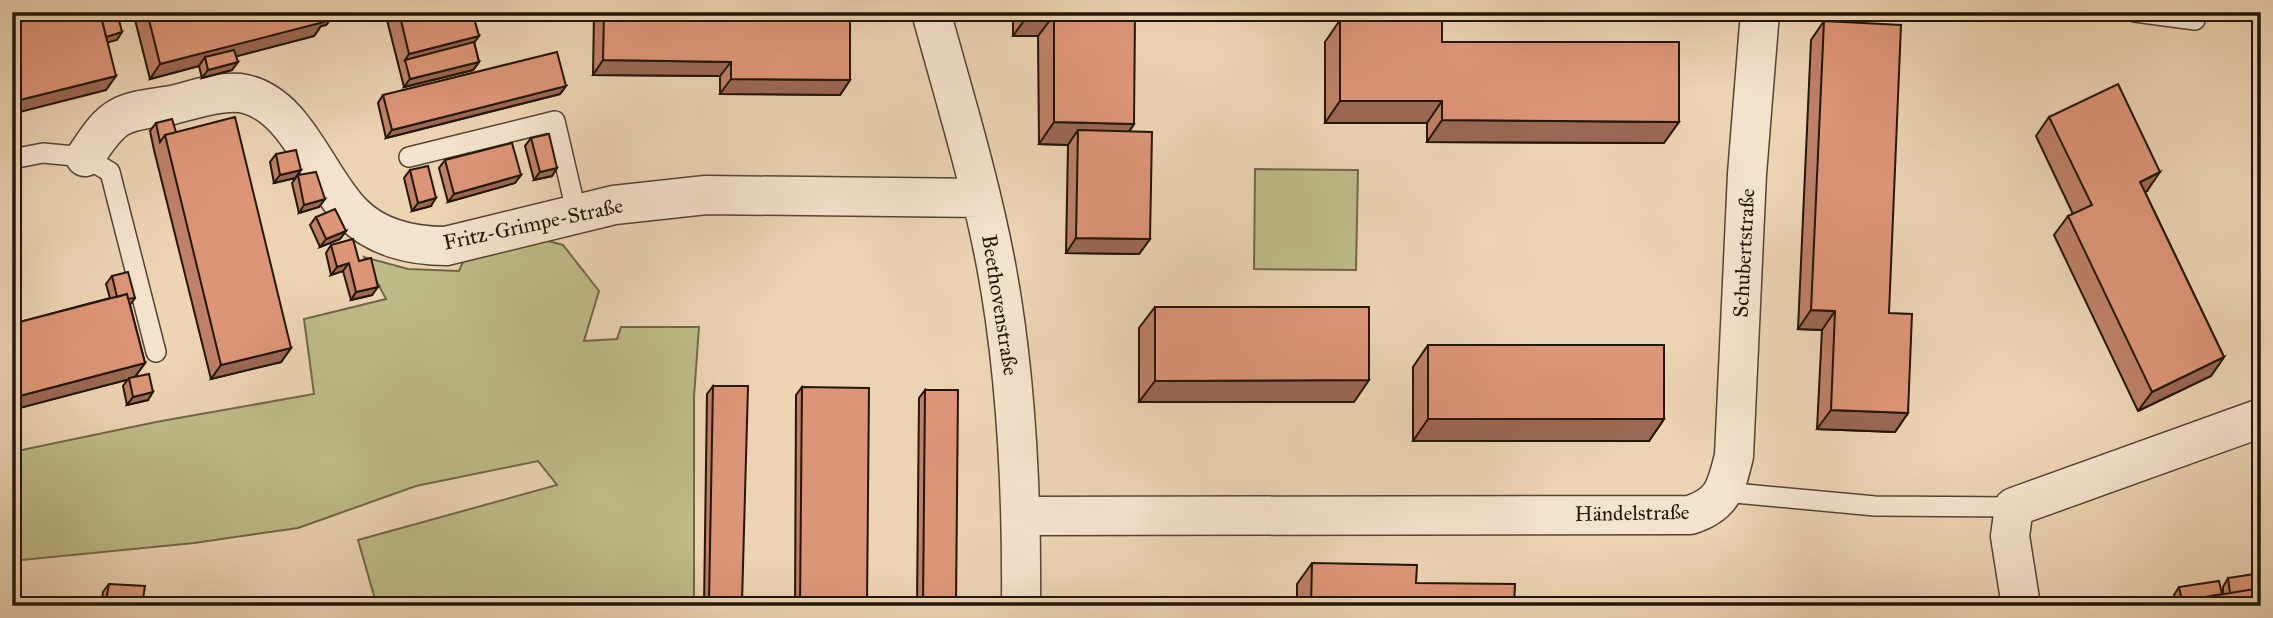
<svg xmlns="http://www.w3.org/2000/svg" width="2273" height="618" viewBox="0 0 2273 618" font-family="'IM FELL Great Primer',serif">
	<style>
		.green { fill: #bdbb88; stroke: #706848; stroke-width: 2 }
		.lines { fill: none; stroke-linecap: round; stroke-linejoin: round }
		.service-casing { stroke: #544532; stroke-width: 22 }
		.minor-casing { stroke: #544532; stroke-width: 41 }
		.service { stroke: #f3e2cd; stroke-width: 19 }
		.minor { stroke: #f3e2cd; stroke-width: 38 }
		.wall { fill: #be8066; stroke: #221607; stroke-width: 2 }
		.shaded-wall { fill: #9b6853; stroke: #221607; stroke-width: 2 }
		.building { fill: #dd9577; stroke: #221607; stroke-width: 2 }
		.labels { text-anchor: middle; dominant-baseline: central; stroke-width: 7; stroke-linejoin: round; paint-order: stroke }
		.street-label { font-size: 21px; fill: #221607; stroke: #f3e2cd }
	</style>
	<rect width="100%" height="100%" fill="#ecd3b2"/>
	<filter id="stains"><feTurbulence type="fractalNoise" baseFrequency=".00286" numOctaves="4"/><feColorMatrix values="0 0 0 0 .2 0 0 0 0 .09 0 0 0 0 .02 0 0 0 .5 -.17"/></filter>
	<radialGradient id="worn" r=".72"><stop offset=".6" stop-color="#630" stop-opacity="0"/><stop offset="1" stop-color="#630" stop-opacity=".3"/></radialGradient>
	<path class="green" d="M1255 169 1358 170 1356 270 1254 269Z
		M533 237 563 245 599 291 584 341 617 339 621 327H699L694 397V606H377L358 540 557 485 538 461 416 486 298 528 194 543 12 561V452L156 422 314 394 304 319 386 299 364 257 408 269 459 271 465 257Z"/>
	<g class="lines">
		<g class="service-casing">
			<path id="service" d="M2135 12 2195 20
				M409 157 555 121 577 215
				M12 159 43 153 85 157 110 172 156 352
				M1724 492 1875 506 2014 507"/>
		</g>
		<g class="minor-casing">
			<path id="minor" d="M931 12C954 96 980 180 996 265 1017 377 1022 493 1021 606
				M85 157C95 143 105 125 120 117 134 109 156 108 172 105 193 100 218 91 240 93 296 101 317 179 353 214 377 238 413 246 446 246L614 205 706 195 981 198
				M1021 516 1690 515C1724 504 1726 487 1734 456L1747 174 1760 12
				M2021 606 2010 536 2014 507 2261 418"/>
		</g>
		<use href="#service" class="service"/>
		<use href="#minor" class="minor"/>
	</g>
	<path class="wall" d="M133 12H330L332 17 326 25 321 26 314 36 236 56 232 70 202 78 199 66 150 79Z
		M385 12H472L479 36 474 42 479 62 473 70 404 87Z
		M594 12H850V80L840 95 720 94V76L593 75Z
		M1013 12H1107L1134 124 1129 132 1150 239 1139 254 1066 253 1068 145 1039 144 1038 36H1013Z
		M1340 20 1442 42 1664 143 1427 142V123H1325V42Z
		M1824 21 1889 313 1908 413 1895 432 1817 429 1822 330 1798 329 1811 40Z
		M566 86 560 94 386 138 378 103 383 95Z
		M2049 117 2147 191 2145 192 2224 357 2211 376 2138 411 2054 235 2068 216 2073 214 2036 136Z
		M156 123 176 132 291 348 281 362 211 379 154 150 150 131Z
		M531 138 557 168 552 176 534 180 525 146Z
		M276 154 301 170 295 178 274 183 270 162Z
		M445 160 521 175 515 183 448 202 439 168Z
		M410 170 431 206 412 211 404 178Z
		M298 175 325 199 319 207 299 213 292 183Z
		M316 217 346 231 340 239 320 247 310 225Z
		M331 245 359 261 372 295 351 300 343 271 331 275 326 253Z
		M112 276 135 298 130 305 145 363 135 377 148 400 127 405 123 386 128 379 12 410V324L110 298 106 284Z
		M1155 307 1354 402H1139V328Z
		M1428 345 1664 419 1649 441H1413V367Z
		M713 386 740 606H704L707 394Z
		M802 387 867 606H795L796 395Z
		M925 390 956 606 917 605 919 398Z
		M1312 563 1416 583 1514 606H1615H1297V584Z
		M2228 578 2261 606 2175 602 2174 595 2179 587 2223 594V587Z
		M109 584 142 606H101L103 592Z"/>
	<path class="shaded-wall" d="M1028 15H1054L1038 36H1013Z
		M332 17 326 25 321 26 314 36 207 64 205 57 199 66 150 79 160 64Z
		M122 32 117 40 98 45 104 37Z
		M479 36 469 50 405 60 409 54Z
		M603 60 731 62 720 76 593 75Z
		M238 62 232 70 202 78 208 70Z
		M479 62 473 70 404 87 410 79Z
		M116 76 106 90 12 114V102Z
		M731 79 850 80 840 95 720 94Z
		M566 86 560 94 386 138 392 130Z
		M1340 101H1442L1427 123H1325Z
		M1442 120 1679 122 1664 143 1427 142Z
		M1054 122 1134 124 1119 146 1078 130 1068 145 1039 144Z
		M557 168 552 176 534 180 540 172Z
		M301 170 295 178 274 183 280 175Z
		M2160 172 2147 191 2127 201 2140 182Z
		M521 175 515 183 448 202 454 194Z
		M436 198 431 206 412 211 418 203Z
		M325 199 319 207 299 213 304 205Z
		M346 231 340 239 320 247 326 239Z
		M1076 238 1150 239 1139 254 1066 253Z
		M349 263 343 271 331 275 337 267Z
		M378 287 372 295 351 300 356 292Z
		M1811 310 1835 311 1822 330 1798 329Z
		M291 348 281 362 211 379 221 365Z
		M2224 357 2211 376 2138 411 2152 392Z
		M145 363 134 378 12 410V398Z
		M1369 380 1354 402H1139L1155 381Z
		M153 392 148 400 127 405 133 397Z
		M1831 410 1908 413 1895 432 1817 429Z
		M1428 419H1664L1649 441H1413Z
		M709 602H742L740 606H707Z"/>
	<path class="building" d="M34 12H100L116 76 12 102V18Z
		M100 12H117L122 32 106 37Z
		M147 12H322L324 22 160 64Z
		M322 12H330L332 17 324 19Z
		M399 12H472L479 36 409 54Z
		M604 12H850V80L731 79V62L603 60Z
		M1028 12H1107V14L1135 15 1134 124 1054 122V15H1028Z
		M1340 20H1442V42H1679V122L1442 120V101H1340Z
		M1824 21 1901 25 1889 313 1912 314 1908 413 1831 410 1835 311 1811 310Z
		M474 42 479 62 410 79 405 60Z
		M234 50 238 62 208 70 205 57Z
		M557 52 566 86 392 130 383 95Z
		M2118 84 2160 172 2140 182 2224 357 2152 392 2068 216 2092 205 2049 117Z
		M235 117 291 348 221 365 165 135Z
		M172 119 176 132 165 135 160 142 156 123Z
		M1078 130 1152 132 1150 239 1076 238Z
		M549 134 557 168 540 172 531 138Z
		M512 143 521 175 454 194 445 160Z
		M296 150 301 170 280 175 276 154Z
		M428 166 436 198 418 203 410 170Z
		M316 172 325 199 304 205 298 175Z
		M335 209 346 231 326 239 316 217Z
		M12 226 16 246 12 247Z
		M353 239 359 261 371 258 378 287 356 292 349 263 337 267 331 245Z
		M128 272 135 298 128 299 127 294 117 297 112 276Z
		M127 294 145 363 12 398V324Z
		M1155 307H1369V380L1155 381Z
		M1428 345H1664V419H1428Z
		M149 374 153 392 133 397 129 378Z
		M713 386H748L742 602H709Z
		M802 387 869 388 867 606H800Z
		M925 390H958L956 606H896L923 605Z
		M1312 563 1417 565 1416 583 1515 584 1514 606 1614 604 1615 606H1311Z
		M2261 573V588L2230 593 2228 578Z
		M2219 581 2222 594 2182 601 2179 587Z
		M109 584 145 586 142 606H105Z
		M2261 588V606H2151Z"/>
	<g class="labels">
		<g class="street-label">
			<text transform="translate(533 224) rotate(-12)">Fritz-Grimpe-Straße</text>
			<text transform="translate(1744 253) rotate(-87)">Schubertstraße</text>
			<text transform="translate(1000 305) rotate(81)">Beethovenstraße</text>
			<text transform="translate(1632 513) rotate(-1)">Händelstraße</text>
		</g>
	</g>
	<rect width="2273" height="618" fill="none" stroke="#ecd3b2" stroke-width="42"/>
	<rect x="14" y="14" width="2245" height="590" fill="none" stroke="#221607" stroke-width="3.5"/>
	<rect x="21" y="21" width="2231" height="576" fill="none" stroke="#221607" stroke-width="2"/>
	<rect width="100%" height="100%" filter="url(#stains)"/>
	<rect width="100%" height="100%" fill="url(#worn)"/>
</svg>
